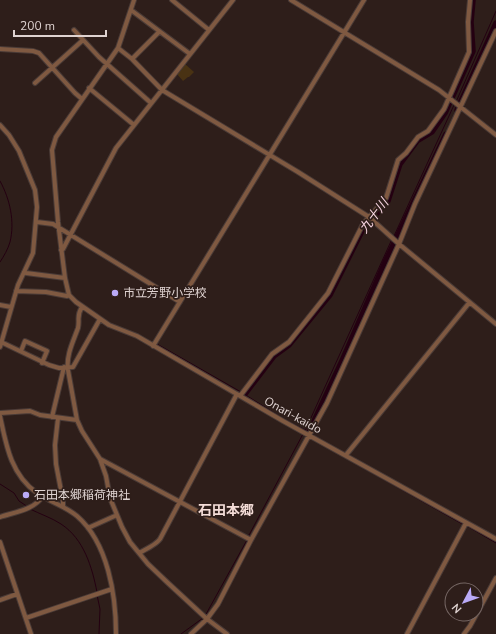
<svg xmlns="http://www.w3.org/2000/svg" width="496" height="634" viewBox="0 0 496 634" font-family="'Nunito Sans','Noto Sans JP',sans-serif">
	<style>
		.green { fill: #493213 }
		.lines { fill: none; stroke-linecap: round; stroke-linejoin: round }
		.stream { stroke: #240011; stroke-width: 1 }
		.river { stroke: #240011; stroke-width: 5.5 }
		.minor-casing { stroke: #4a3b37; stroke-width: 6 }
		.minor { stroke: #7f5941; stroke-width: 4 }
		.poi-dot { fill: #baaaf6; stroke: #2e1e1a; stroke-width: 1.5 }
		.labels { text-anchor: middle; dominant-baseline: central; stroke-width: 3.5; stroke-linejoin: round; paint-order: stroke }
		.poi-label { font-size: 12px; fill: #dfd3d1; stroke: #2e1e1a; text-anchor: start }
		.street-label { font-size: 12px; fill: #dfd3d1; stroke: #2e1e1a }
		.water-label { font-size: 13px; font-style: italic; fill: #fad7e4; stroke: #2e1e1a }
		.quarter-label { font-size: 14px; font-weight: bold; fill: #f3dcd7; stroke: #2e1e1a }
	</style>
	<rect width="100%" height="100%" fill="#2e1e1a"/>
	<path class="green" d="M185 64 194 72 189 77H188L183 81 177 74Z"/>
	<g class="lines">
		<path class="stream" d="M456 102 496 11
			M0 181C10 199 15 222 10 242 8 249 4 256 0 262
			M394 236 454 105
			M157 344 241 392
			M244 394 284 419 305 430
			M305 431 392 239
			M314 440 464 525
			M0 484 14 493 19 501 28 507
			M30 509C40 514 52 518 61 524 84 539 92 567 97 592
			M467 526 496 543
			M248 537 303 434
			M97 595 100 609 99 634
			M205 616 247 540
			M181 634 203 618"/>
		<path class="river" d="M457 110 496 23
			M245 394 274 356 289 345 330 295 363 229 388 201 400 164 417 141 432 132 445 113 473 51 471 22 473 0
			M309 432 341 363 385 262 446 134"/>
		<g class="minor-casing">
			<path id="minor" d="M134 0 118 48 56 137 52 150 58 222 65 278 69 295 76 302 109 325 137 336 283 421 496 539
				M172 0 209 30
				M291 0 439 90 496 135
				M131 10 190 54
				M74 30 99 57 151 103
				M118 48 132 59 162 90 298 172 369 217 399 244 496 324
				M0 49 33 51 39 53 75 93 82 99
				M132 59 159 32
				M35 83 83 40
				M89 88 134 125
				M0 125 9 135 19 151 35 190 37 207 33 253 18 285 0 347
				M37 222 53 224 180 302
				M61 250 63 249 116 148 233 0
				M24 272 26 273 65 278
				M16 291 46 292 67 296 69 295
				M0 305 11 307
				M82 307C76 316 80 319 78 328 73 342 66 355 68 370L77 420 82 431 100 459 106 476 110 498 122 527 130 542 148 564 168 583 207 619 227 634
				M1 342 49 365 59 368 73 367 100 319
				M153 346 364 0
				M21 351 25 341 47 351 42 363
				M240 396 272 354 289 342 328 293 363 224 386 198 398 160 406 153 418 137 428 131 444 109 469 52 468 22 470 0
				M0 413 30 411 40 415 77 420
				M0 416C6 445 11 475 37 493 50 502 65 506 77 516 108 543 116 595 116 634
				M52 417 64 367
				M58 418 55 445 56 464 63 501V507
				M346 455 469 303
				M100 459 251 540
				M0 517C15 512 34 510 43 496
				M88 528 117 515
				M0 542 31 634
				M139 553C146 549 156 545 160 539L237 394
				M0 600 17 594
				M26 618 112 589
				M191 634 207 619 218 604 251 540 327 403 399 244 415 204 496 31
				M407 634 466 523
				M464 634 470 626 496 578"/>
		</g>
		<use href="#minor" class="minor"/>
	</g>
	<g class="poi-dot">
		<circle cx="115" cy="293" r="4"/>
		<circle cx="26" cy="495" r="4"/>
	</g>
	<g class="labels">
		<g class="poi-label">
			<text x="123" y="293">市立芳野小学校</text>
			<text x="34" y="495">石田本郷稲荷神社</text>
		</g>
		<g class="street-label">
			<text transform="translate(293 415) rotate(29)">Onari-kaido</text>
		</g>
		<g class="water-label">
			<text transform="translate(374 216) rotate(-53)">九十川</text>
		</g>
		<g class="quarter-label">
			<text x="226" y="510">石田本郷</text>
		</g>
	</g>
	<g transform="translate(464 602) rotate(229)"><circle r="19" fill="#2e1e1a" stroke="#756663"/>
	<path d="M0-3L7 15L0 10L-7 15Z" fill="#baaaf6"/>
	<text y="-6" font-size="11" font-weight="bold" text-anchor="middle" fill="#dfd3d1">N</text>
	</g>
	<path d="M14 30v6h92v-6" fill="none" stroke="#dfd3d1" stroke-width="2"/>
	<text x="20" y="30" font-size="12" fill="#dfd3d1" stroke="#2e1e1a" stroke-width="3" paint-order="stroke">200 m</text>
</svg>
